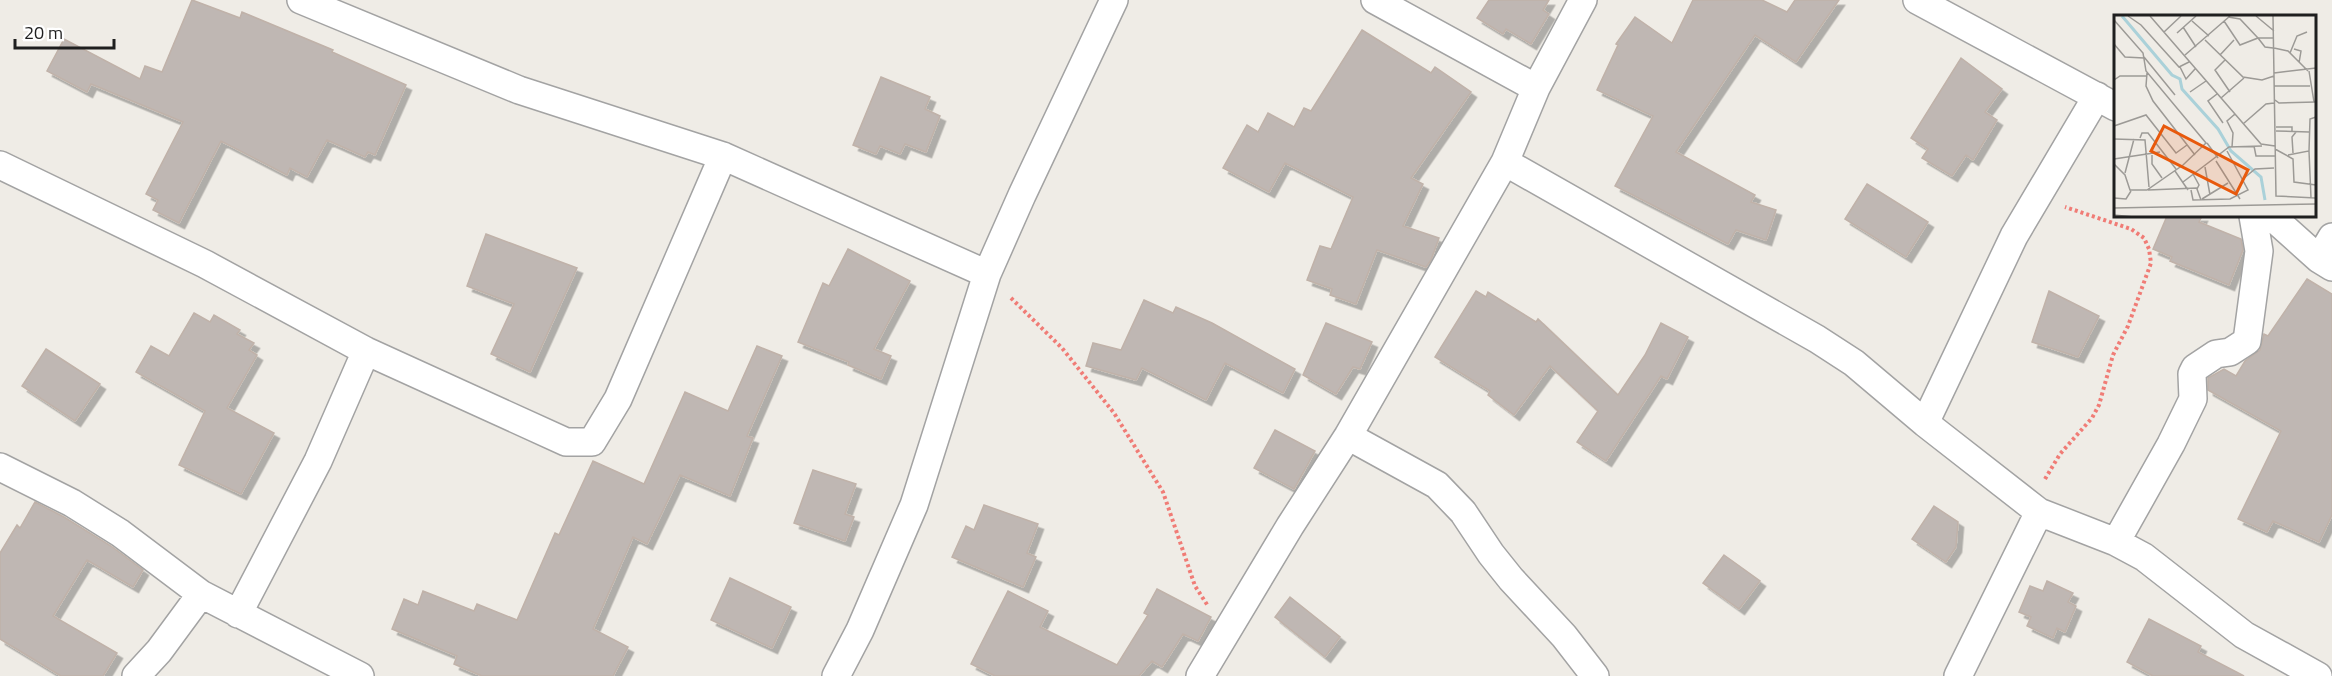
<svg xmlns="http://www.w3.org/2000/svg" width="2332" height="676" viewBox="0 0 2332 676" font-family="'Titillium Web',sans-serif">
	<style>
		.building { fill: #bfb7b3; stroke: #c0b2a9; stroke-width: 1.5; filter: url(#shadow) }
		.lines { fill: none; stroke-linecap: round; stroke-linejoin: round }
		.minor-casing { stroke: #a3a3a3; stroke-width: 30 }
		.path { stroke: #f07c76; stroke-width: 4; stroke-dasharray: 3 3; stroke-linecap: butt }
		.minor { stroke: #fff; stroke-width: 27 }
		.inset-river { fill: none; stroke: #aad1d9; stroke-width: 3 }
		.inset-road { fill: none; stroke: #9c9a96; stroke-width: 1.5 }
		.view { fill: #e8590c; fill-opacity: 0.15; stroke: #e8590c; stroke-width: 3 }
		.inset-edge { fill: none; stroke: #1f1f1f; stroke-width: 3 }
	</style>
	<defs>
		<filter id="shadow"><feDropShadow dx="5.5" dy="5.5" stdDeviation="0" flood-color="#0004"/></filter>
	</defs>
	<rect width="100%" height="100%" fill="#efece6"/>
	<path class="building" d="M192 0 240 18 242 12 333 50 332 52 406 85 375 155 368 152 365 157 327 140 307 177 290 168 287 175 221 141 179 223 153 210 158 200 146 194 183 122 91 84 87 92 47 71 64 39 140 79 145 66 162 72Z
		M1489 0H1549L1543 10 1549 14 1531 44 1506 29 1503 34 1477 18Z
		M1693 0H1762L1787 12 1795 0H1839L1796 62 1755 35 1676 152 1755 195 1751 202 1776 210 1766 240 1736 230 1728 244 1615 186 1653 116 1597 90 1618 45 1616 44 1635 17 1672 43Z
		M1362 30 1431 73 1435 67 1471 92 1411 178 1423 184 1403 226 1439 238 1431 260 1426 267 1377 250 1356 304 1330 295 1332 289 1307 280 1320 246 1331 249 1353 197 1285 163 1269 192 1223 168 1247 125 1258 132 1268 113 1294 127 1304 108 1311 111Z
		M1961 58 2002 89 1985 112 1997 120 1973 160 1966 155 1952 176 1922 158 1928 149 1911 138Z
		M881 77 930 97 925 109 940 116 926 152 905 144 900 154 880 146 876 154 853 145Z
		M1867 184 1928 222 1906 257 1845 219Z
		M2167 216H2202L2199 222 2241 239 2243 250 2229 285 2170 261 2172 257 2153 249Z
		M486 234 577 268 530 372 491 354 514 304 467 286Z
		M848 249 910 281 874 349 891 356 881 379 848 365 849 362 798 342 823 283 829 286Z
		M2307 279 2332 294V515L2319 542 2273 521 2267 532 2238 519 2281 431 2208 390V378L2224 369 2236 376 2245 361 2260 350 2264 334 2268 336Z
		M1476 291 1486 297 1488 292 1536 322 1538 319 1618 395 1645 355 1661 323 1688 337 1667 379 1661 376 1606 461 1577 442 1598 411 1550 366 1514 415 1488 395 1490 391 1435 357Z
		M2049 291 2099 316 2078 357 2032 342Z
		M1144 300 1173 313 1176 307 1212 323 1295 369 1283 393 1225 363 1206 400 1142 368 1136 380 1086 366 1093 343 1121 350Z
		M194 313 210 322 214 315 240 330 237 334 254 343 249 350 257 355 227 408 274 433 241 494 179 465 205 411 136 372 151 346 169 356Z
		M1326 323 1372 342 1360 369 1353 367 1336 394 1303 375Z
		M757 346 782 356 747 436 753 438 730 496 680 475 647 544 633 537 593 629 628 647 613 676H482L454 664 457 656 392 629 404 599 418 605 423 591 474 611 477 604 517 620 555 533 559 535 593 461 644 484 685 392 728 411Z
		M46 349 100 384 75 421 22 386Z
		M1275 430 1315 451 1294 489 1254 468Z
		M813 470 856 484 845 514 854 517 845 541 794 523Z
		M35 502 64 517 111 546 143 570 133 587 87 560 53 616 117 653 103 676H61L0 639V553L17 525 20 528Z
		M984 505 1038 524 1027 553 1036 557 1023 587 952 557 966 526 974 530Z
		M1934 506 1958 522 1956 547 1946 562 1912 539Z
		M1724 555 1760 581 1739 609 1703 583Z
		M730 578 791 607 772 648 711 620Z
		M2047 581 2073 593 2068 602 2076 606 2065 632 2057 628 2053 638 2027 626 2031 617 2019 612 2030 586 2043 591Z
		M1157 589 1211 617 1198 641 1183 634 1162 667 1152 661 1139 676H995L971 664 1008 591 1048 611 1040 627 1117 665 1148 615 1144 613Z
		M1290 597 1340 637 1325 657 1275 617Z
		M2149 619 2201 646 2198 652 2244 676H2153L2127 662Z"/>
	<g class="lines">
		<g class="minor-casing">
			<path id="minor" d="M301 0 519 90 723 156 987 274
				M1375 0 1536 88
				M1917 0 2116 107
				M1505 162 1817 339 1854 363 1925 423 2039 512 2116 542 2144 557 2244 635 2318 676
				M0 165 205 264 366 351 566 442H592L618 399 723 156
				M2271 216 2319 259 2332 267
				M2319 259 2332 237
				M1925 423 2014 236 2097 96
				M1348 436 1437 485 1463 512 1491 554 1511 579 1564 636 1595 676
				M0 467 72 503 120 533 201 594 360 676
				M2116 542 2171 444 2193 399 2192 374 2195 368 2216 354 2230 352 2247 341 2259 251 2253 216
				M238 614 318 461 366 351
				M136 676 159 651 201 594
				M836 676 860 630 914 505 987 274 1022 195 1114 0
				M1200 676 1290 526 1348 436 1505 162 1536 88 1583 0
				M1958 676 2039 512"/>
		</g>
		<path class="path" d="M1011 298 1062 348 1114 413 1163 492 1195 586 1208 606
			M2045 479 2060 454 2092 418 2099 405 2113 355 2128 326 2151 263 2149 249 2144 238 2131 229 2065 207"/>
		<use href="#minor" class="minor"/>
	</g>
	<g transform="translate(2114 15)">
		<rect width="202" height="202" fill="#efece6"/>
		<path class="inset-river" d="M8 1 58 60 66 64 68 74 104 114 117 136 147 162 151 185"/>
		<path class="inset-road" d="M14 1 27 10 65 52 75 47M36 1 147 129 161 131M142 1 160 16M159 1 162 181 202 183M114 2 126 4 144 23H160M0 5 29 38 32 56 92 128 69 150 33 175H16L11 160 0 149M78 6 95 21M110 6 126 30 144 23 151 32 159 33M69 12 82 32M50 17 67 1M63 18 82 1M91 25 129 62 148 65 160 61M0 29 11 42 30 43M160 33 174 36 194 56M180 34 187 36 185 48M176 38 183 21 193 17M71 40 116 1M106 40 120 25M30 42 61 80M111 45 101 55 116 77M66 52 72 64 81 54M195 56 200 87M33 58 32 71 39 86 81 140M160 58 202 53M0 65 6 61H32M160 71H196M76 77 92 66M103 79 94 86 109 108M107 83 130 63M161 85 165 88 202 87M129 109 152 89 160 88M0 111 32 100 62 138 73 130M162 112H178V116M162 116 195 117M26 123 28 118H34L62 154M0 124 31 125 35 172M93 128 104 143M140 131 142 141H161M118 132 119 118 113 106 121 99M161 134 179 144 180 167 202 170M195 136 197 183M179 138 178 122 182 117M38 140V149L48 163M174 140 195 136 196 104 202 102M0 144 46 137M102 146 126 184M91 152 96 180M61 156 74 175M11 158 20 124M79 159 85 170 83 174 87 185M129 164 141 154 160 153M69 167 115 132 148 131M34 175 83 173M77 175 79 185 116 184 134 175 113 136M0 183 12 184 17 176M88 184 114 168M0 193 202 189M0 200 20 202"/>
		<path class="view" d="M50 111 134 155 122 179 37 136Z"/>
		<rect width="202" height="202" class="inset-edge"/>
	</g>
	<path d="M15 39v9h99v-9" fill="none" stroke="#1f1f1f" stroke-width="3"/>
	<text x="24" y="39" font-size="18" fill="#1f1f1f" stroke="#ffffff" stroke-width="4.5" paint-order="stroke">20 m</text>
</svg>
